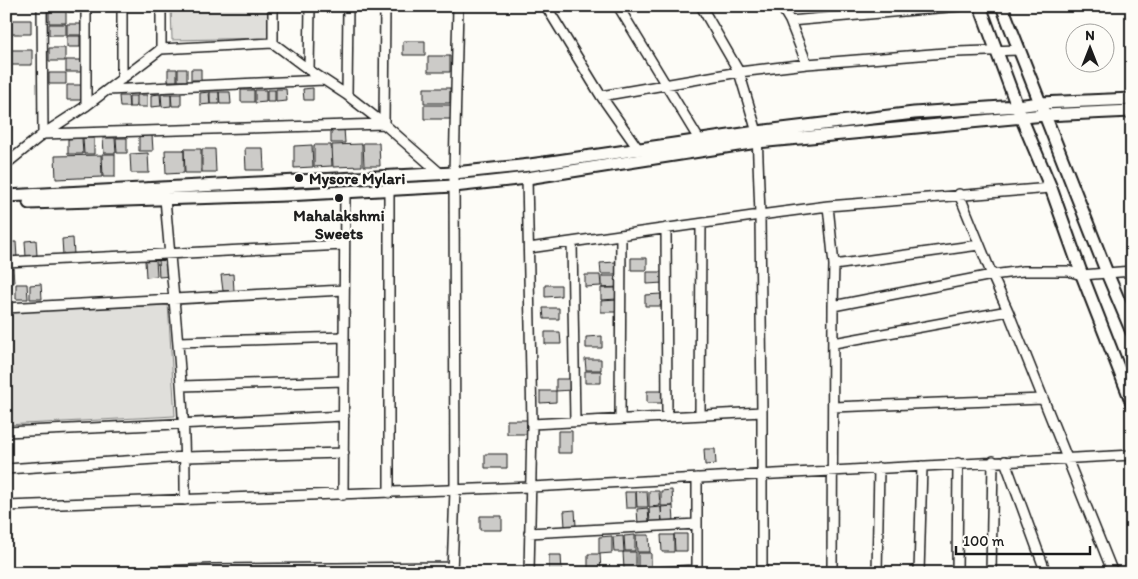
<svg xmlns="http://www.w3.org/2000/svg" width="1138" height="579" viewBox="0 0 1138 579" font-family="Itim,sans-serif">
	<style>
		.green { fill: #e0dfdb; stroke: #7e7e7c }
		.building { fill: #cccbc8; stroke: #1c1c1c }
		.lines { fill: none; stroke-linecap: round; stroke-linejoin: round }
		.minor-casing { stroke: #1c1c1c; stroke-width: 12 }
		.tertiary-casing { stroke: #1c1c1c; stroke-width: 15 }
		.minor { stroke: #fdfcf7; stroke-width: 9 }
		.tertiary { stroke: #fdfcf7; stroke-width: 11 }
		.poi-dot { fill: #1c1c1c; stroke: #fdfcf7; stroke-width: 2 }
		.labels { text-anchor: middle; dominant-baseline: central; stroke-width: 4.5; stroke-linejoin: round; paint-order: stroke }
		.poi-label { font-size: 16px; font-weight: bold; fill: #1c1c1c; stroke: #fdfcf7; text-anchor: start }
	</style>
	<rect width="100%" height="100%" fill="#fdfcf7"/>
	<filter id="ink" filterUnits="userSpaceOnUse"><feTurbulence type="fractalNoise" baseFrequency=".02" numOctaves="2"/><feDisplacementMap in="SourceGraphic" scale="10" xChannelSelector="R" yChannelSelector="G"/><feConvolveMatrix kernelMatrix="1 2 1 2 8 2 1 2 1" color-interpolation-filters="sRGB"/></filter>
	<g filter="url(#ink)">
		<path class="green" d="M171 6H268L269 38 172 40Z
			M168 303 175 416 6 425V312Z"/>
		<path class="building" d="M68 6H84V12H68Z
			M49 11H66V23H49Z
			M9 20H31V34H9Z
			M49 24H66V35H49Z
			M67 24H84V35H67Z
			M67 36H80V47H67Z
			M403 41H425V55H403Z
			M49 48H65V61H49Z
			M10 50H32V65H10Z
			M428 56H450V72H428Z
			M66 60H83V72H66Z
			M168 69H177V81H168Z
			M178 69H187V81H178Z
			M191 69H201V80H191Z
			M49 73H66V84H49Z
			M67 85H84V100H67Z
			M313 88V100H304L303 89Z
			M424 88H450V103H424Z
			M276 89H286L287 101 276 102Z
			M241 90H254V102H241Z
			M255 90H266V102L255 103Z
			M267 90H275V102H267Z
			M209 92 210 104 200 105V93Z
			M210 92H219V104H210Z
			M219 92H230L231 104H220Z
			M160 94 161 106 151 107V95Z
			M161 94H171V106L162 107Z
			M171 94H181V106H172Z
			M137 95H147V107H137Z
			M119 96H128L129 107H120Z
			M129 96H136V107H129Z
			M424 105H452V119H424Z
			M6 113H11V130H6Z
			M331 128H344L345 143H331Z
			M152 135 153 151H139V136Z
			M82 138 83 154H68V139Z
			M83 138H94V154H84Z
			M103 138H115L116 153H104Z
			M116 138H127V153H117Z
			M363 143H379L380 166H364Z
			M362 144V166L333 167 332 145Z
			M312 145 313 167 294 168V146Z
			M314 145H331L332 166 314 167Z
			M245 148H263L264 170H246Z
			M184 149H201V173H185Z
			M202 149H215L216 172H202Z
			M165 150H184V173L166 174Z
			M148 153 149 173H131L130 154Z
			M102 154H115V177H103Z
			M101 155 102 177 56 179 55 156Z
			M73 238 74 255H63L62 239Z
			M36 240 37 256 26 257 25 241Z
			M6 242H16L17 258 6 259Z
			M631 258H647V270H631Z
			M170 259 171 276 159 277 158 260Z
			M156 260 157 276 146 277 145 261Z
			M616 262V274H601L600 263Z
			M6 268H13L14 283H6Z
			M647 272H662L663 283 647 284Z
			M233 274 234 291H223L221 275Z
			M585 275H600L601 286 585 287Z
			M602 276H617L618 287 602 288Z
			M16 284H27L28 299H16Z
			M41 284 42 299H30V285Z
			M545 285H561V296L545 297Z
			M601 288H617V299L601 300Z
			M661 294V306H645V295Z
			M617 300V312H601V301Z
			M543 308H559V319H544Z
			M545 332H560L561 344H545Z
			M602 336V348H586V337Z
			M585 359H601V370H586Z
			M585 371H601V383H585Z
			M556 379H572V390L556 391Z
			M540 391H556V402L540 403Z
			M647 391H663V403H647Z
			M507 420H529V434H507Z
			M558 431H572V453H558Z
			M704 449H715L716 464 705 465Z
			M485 454H507V468H485Z
			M672 490 673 506H661V491Z
			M636 491H647L648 507H637Z
			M649 491H659L660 506 649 507Z
			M625 492H636V508H626Z
			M673 506 674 522 662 523 661 507Z
			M661 507 662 523H650L649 508Z
			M648 508 649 523 638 524 637 509Z
			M575 510 576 526 565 527 564 511Z
			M480 516H502V530H480Z
			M674 534H687V551H675Z
			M635 535V551H625L624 536Z
			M636 535H649L650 552H637Z
			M661 535H674V552H662Z
			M612 536V553L599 554V537Z
			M623 536 624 552H614L613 537Z
			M623 552H636V569H624Z
			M638 553H651V570H638Z
			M588 554H600L601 571H588Z
			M549 555H561L562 572H549Z
			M710 567H726V573H710Z"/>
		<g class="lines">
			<g class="minor-casing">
				<path id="minor" d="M42 6 43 134 384 124 385 6
					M86 6V106
					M122 6V79
					M546 6 601 96 639 150
					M618 6 700 141
					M701 6 739 72 757 132 760 215 828 206 1051 188
					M781 6 790 21 807 64
					M790 21 960 6
					M273 43 309 70 347 95 384 124 441 174
					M161 49V6
					M309 70 310 6
					M108 90 324 80
					M347 95 348 6
					M601 96 739 72 807 64 957 52 1019 50
					M6 164 43 134 86 106 161 49 273 43V6
					M527 178 532 424 529 573
					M389 190V493
					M959 194 992 275 1008 311 1113 573
					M165 198C173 299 186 399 185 500
					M828 206 834 265 833 306 992 275 1023 271H1068L1082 275 1132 271
					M666 228 667 417
					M572 242 575 421
					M529 248 760 215 762 412V573
					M6 262 344 245
					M834 265 979 245
					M6 308 344 290
					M178 342 344 337
					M834 343 1008 311
					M182 386 344 381
					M833 407 1043 399
					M700 415 701 224
					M620 419 621 235
					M532 424 762 412
					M6 432 344 416
					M1005 461 1046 573
					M6 469 185 457 344 453
					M697 478V573
					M343 495 345 192
					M6 506 531 487 1132 455
					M529 533 697 524
					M113 573 214 569 452 567
					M452 573 455 490 454 173 458 6
					M641 573 697 570
					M832 573 833 306
					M877 573 879 468
					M919 573 922 466
					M957 573 958 463
					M991 573 993 461"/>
			</g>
			<g class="tertiary-casing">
				<path id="tertiary" d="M980 6 1021 117 1051 188 1082 275 1132 403
					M1002 6 1107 273 1132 332
					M6 196 454 173 530 165 757 132 914 113 1017 106 1040 103 1132 99
					M29 203 286 195 454 186 527 178 757 142 1045 115 1132 111"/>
			</g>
			<use href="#minor" class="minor"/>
			<use href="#tertiary" class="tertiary"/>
		</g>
	</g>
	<g class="poi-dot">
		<circle cx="299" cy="178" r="5"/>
		<circle cx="339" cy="198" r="5"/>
	</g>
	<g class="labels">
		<g class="poi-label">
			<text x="309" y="178">Mysore Mylari</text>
			<text x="339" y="215" text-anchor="middle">Mahalakshmi<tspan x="339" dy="18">Sweets</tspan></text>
		</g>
	</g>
	<rect width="1138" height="579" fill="none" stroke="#fdfcf7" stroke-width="25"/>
	<rect x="12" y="12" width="1113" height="554" fill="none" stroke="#1c1c1c" stroke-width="2" filter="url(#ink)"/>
	<g transform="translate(1090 48)"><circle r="24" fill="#fdfcf7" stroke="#a3a29f"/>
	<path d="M0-4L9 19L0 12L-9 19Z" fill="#1c1c1c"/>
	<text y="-8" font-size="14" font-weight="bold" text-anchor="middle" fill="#1c1c1c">N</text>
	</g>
	<path d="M956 546v8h134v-8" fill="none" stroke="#1c1c1c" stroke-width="2.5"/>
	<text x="963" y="546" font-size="15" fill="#1c1c1c" stroke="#fdfcf7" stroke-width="4" paint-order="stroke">100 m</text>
</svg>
